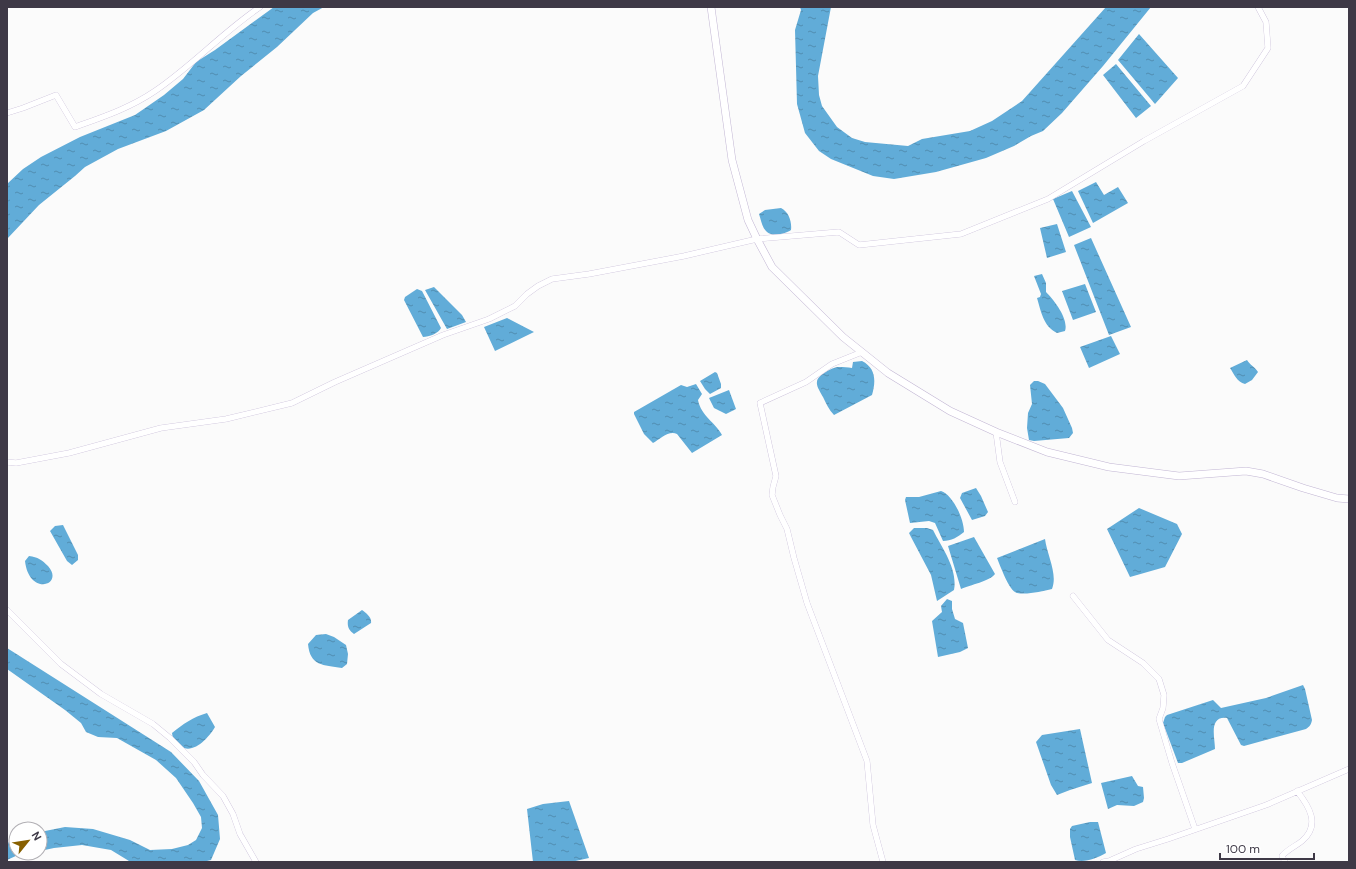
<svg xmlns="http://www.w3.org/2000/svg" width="1356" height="869" viewBox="0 0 1356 869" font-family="'DM Sans',sans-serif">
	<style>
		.water { fill: url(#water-ripples) }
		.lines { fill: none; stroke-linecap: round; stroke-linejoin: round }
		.minor-casing { stroke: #c1b5d3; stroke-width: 6 }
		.tertiary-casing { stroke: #c1b5d3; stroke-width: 8 }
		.minor { stroke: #fff; stroke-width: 5.5 }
		.tertiary { stroke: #fff; stroke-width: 7 }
	</style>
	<defs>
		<pattern id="water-ripples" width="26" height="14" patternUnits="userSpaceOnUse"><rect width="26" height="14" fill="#61acd8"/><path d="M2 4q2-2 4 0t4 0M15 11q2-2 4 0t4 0" fill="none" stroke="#518db1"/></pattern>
	</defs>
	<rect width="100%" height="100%" fill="#fbfbfb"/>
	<path class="water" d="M274 7H324L313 13 277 47 241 76 204 110 166 131 118 149 85 167 75 176 39 205 7 239V184L23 169 41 157 80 137 135 115 164 95 183 79 196 62 215 50Z
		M800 7H831L818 76 819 95 822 106 837 127 852 138 865 142 908 146 922 139 970 131 992 121 1022 101 1106 7H1151L1103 66 1062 113 1043 131 1031 136 1014 146 986 158 936 172 894 179 873 176 831 159 819 151 805 133 797 104 795 30 801 10Z
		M1139 34 1178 78 1155 104 1118 60Z
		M1116 64 1151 106 1136 118 1103 75Z
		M1096 182 1104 195 1118 187 1128 203 1093 223 1078 191Z
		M1072 191 1091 227 1069 237 1053 199Z
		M781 208C789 212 792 222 791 230 785 234 773 237 767 232 762 228 761 220 759 214L765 210Z
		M1057 224 1066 252 1047 258 1040 228Z
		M1091 238 1131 327 1109 335 1074 245Z
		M1042 274 1046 283V292C1054 300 1069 319 1065 331L1057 333C1043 326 1041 311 1037 298L1040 297 1041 294 1034 276Z
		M1085 284 1096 312 1073 320 1062 291Z
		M434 287 462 315 466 322 447 329 425 290Z
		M417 289 422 291 441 328C439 333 429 337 423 337L404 300 405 297Z
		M507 318 534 332 495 351 484 327Z
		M1111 336 1120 354 1089 368 1080 347Z
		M1247 360C1250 365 1255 367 1258 372L1252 380 1245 384C1237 382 1234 374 1230 368Z
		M862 361C876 368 876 381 872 395L834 415C829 410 826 403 823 397 821 393 816 386 817 382 817 375 833 367 839 367 843 367 848 367 852 368L853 362Z
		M715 372 717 373 721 384V388L710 394 705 389 700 381Z
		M1034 381H1038L1045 384 1063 408 1072 428 1073 433 1069 438 1034 441 1029 440 1027 428 1028 413 1032 404 1030 385Z
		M696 384 702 394 698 400C701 416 716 423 722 435L692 453 677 434C669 430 660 439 653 443L644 434 634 414V412L681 385 687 387Z
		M729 390 736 409 726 414 714 408 709 398Z
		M976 488 981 496 988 512 985 516 972 520 960 498 962 493Z
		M941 491C953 495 964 519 964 532 958 537 951 541 943 541L935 523 929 521 910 523 905 500 906 497H919Z
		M1139 508 1177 524 1182 534 1165 567 1130 577 1107 529Z
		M63 525 78 555V560L72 565 67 561 50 531 55 526Z
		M914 528H927L933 530C942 548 958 569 954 590L937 601 931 575 911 537 909 533Z
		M974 537 995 574C990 581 970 585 961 589L948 546Z
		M1045 539C1047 555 1058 574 1052 589 1042 591 1028 595 1017 593 1009 591 1000 565 997 558Z
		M29 556C38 557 42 560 48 566 65 585 29 597 25 561Z
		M947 599 952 601V609L955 619 963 623 968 648 960 652 938 657 932 621 942 612 941 606Z
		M362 610C366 613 372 617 371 623L354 634C349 630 347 627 348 620Z
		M326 634 334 637 346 645 348 654 347 664 342 668C323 665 310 666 308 644L316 635Z
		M7 648 171 752 199 781 218 815 220 839 211 860 203 862H133L129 861 111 850 82 845 54 848 40 851V832L65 827 93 829 130 840 150 850 172 849 188 845 196 840 202 828 201 817 193 803 176 778 156 760 117 738 98 737 86 732 81 723 65 710 7 669Z
		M1303 685 1305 689 1312 720C1311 725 1310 726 1306 729L1244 746 1241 745 1227 718C1208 716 1215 738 1215 749L1182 763H1178L1163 723 1165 717 1167 715 1213 700 1221 708 1266 698Z
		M207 713 215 727C210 736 196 752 184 748 180 746 177 742 173 739L172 733C183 724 193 717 207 713Z
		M1080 729 1092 783 1070 790 1057 795 1051 785 1036 742 1042 735Z
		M1132 776 1138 786 1143 787 1144 798 1143 802 1134 806 1117 805 1108 809 1101 783Z
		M569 801 589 858 571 862H533L527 809 543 804Z
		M1090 822H1098L1106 853C1097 858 1085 863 1075 860L1070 837V829L1072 826Z
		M16 840V853H28L18 855 7 860V843Z"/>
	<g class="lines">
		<g class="minor-casing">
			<path id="minor" d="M7 113 23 108 56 95 75 127C103 117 130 108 155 91 192 66 223 32 260 7
				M862 352 832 364 806 382 760 403 776 476 773 487 772 495 780 515 787 529 794 558 807 603 867 761 873 825 883 862
				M996 432 1000 462 1015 502
				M7 462 16 463 69 453 161 428 226 419 292 403 335 382 443 335 489 319 515 306 527 294 538 286 552 279 589 274 684 256 757 239 839 232 859 245 961 234 1048 199 1144 141 1243 86 1268 48 1266 22 1258 7
				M1073 596 1108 640 1143 663 1159 679 1164 695 1163 708 1159 719 1172 763 1195 829
				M7 610 61 664 101 694 153 724 170 738 194 762 203 775 223 796 233 814 240 834 256 862
				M1103 862 1109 861 1136 849 1168 839 1266 805 1349 769
				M1285 862 1282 856C1288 849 1296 846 1302 841 1321 825 1309 806 1297 791"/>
		</g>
		<g class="tertiary-casing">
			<path id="tertiary" d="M711 7 732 160 748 220 757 239 772 267 843 337 888 373 950 411 996 432 1047 452 1109 467 1179 476 1246 471 1263 474 1303 488 1337 498 1349 499"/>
		</g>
		<use href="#minor" class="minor"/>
		<use href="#tertiary" class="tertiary"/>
	</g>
	<rect width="1356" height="869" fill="none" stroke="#3e3946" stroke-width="16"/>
	<g transform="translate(28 841) rotate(60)"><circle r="19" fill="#ffffff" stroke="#b2b0b5"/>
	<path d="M0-3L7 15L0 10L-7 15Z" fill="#886000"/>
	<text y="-6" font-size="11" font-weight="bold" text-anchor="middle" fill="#3e3946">N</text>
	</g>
	<path d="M1220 853v6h94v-6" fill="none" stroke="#3e3946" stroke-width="2"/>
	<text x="1226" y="853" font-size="12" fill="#3e3946" stroke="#ffffff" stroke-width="3" paint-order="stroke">100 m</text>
</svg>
